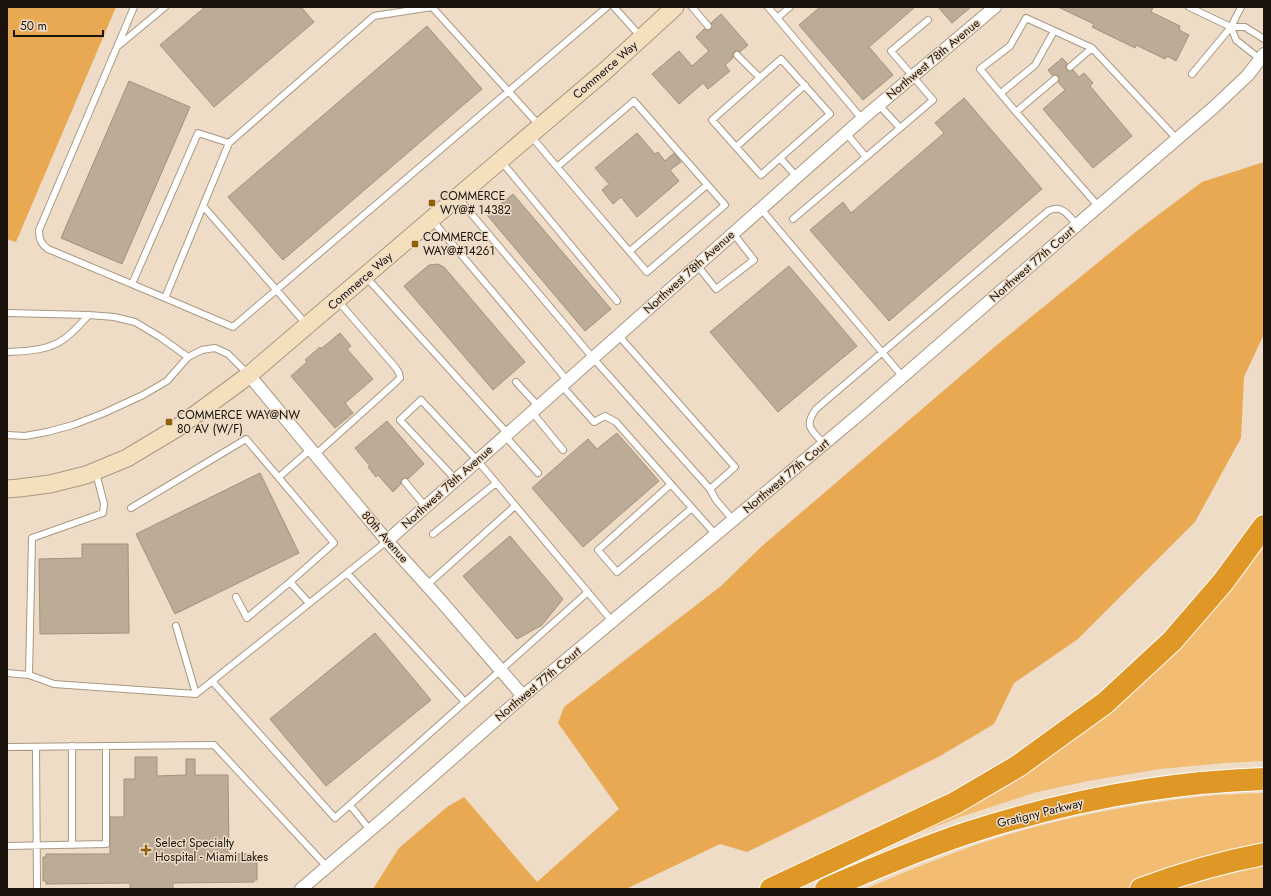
<svg xmlns="http://www.w3.org/2000/svg" width="1271" height="896" viewBox="0 0 1271 896" font-family="Jost,sans-serif">
	<style>
		.green { fill: #f3bc73 }
		.water { fill: #e8a952 }
		.building { fill: #bcab97; stroke: #a1917d }
		.lines { fill: none; stroke-linecap: round; stroke-linejoin: round }
		.lane-casing { stroke: #a89883; stroke-width: 8 }
		.street-casing { stroke: #a89883; stroke-width: 14 }
		.secondary-casing { stroke: #a89883; stroke-width: 19 }
		.highway-casing { stroke: #fff; stroke-width: 24 }
		.lane { stroke: #fff; stroke-width: 6 }
		.street { stroke: #fff; stroke-width: 12 }
		.secondary { stroke: #f5e0be; stroke-width: 17 }
		.highway { stroke: #df9726; stroke-width: 22 }
		.poi-dot { fill: #8f5f0b; stroke: #eedcc7; stroke-width: 1.5 }
		.labels { text-anchor: middle; dominant-baseline: central; stroke-width: 3; stroke-linejoin: round; paint-order: stroke }
		.street-label { font-size: 12px; fill: #1a140c; stroke: #eedcc7 }
		.poi-label { font-size: 12px; fill: #1a140c; stroke: #eedcc7; text-anchor: start }
	</style>
	<rect width="100%" height="100%" fill="#eedcc7"/>
	<path class="green" d="M1264 544V761L1225 763 1160 769 1088 781 1037 792 960 817 909 837 817 876 978 794 1231 589Z
		M1264 793V889H865C912 869 960 849 1010 834 1074 815 1140 803 1206 796 1225 794 1245 794 1264 793Z"/>
	<path class="water" d="M7 7H116L16 242 7 239Z
		M1264 162V334L1244 377 1241 438 1195 522 1078 639 1014 683 994 724 940 756 839 807 747 852 720 844 626 889H373L399 848 447 807 464 797 537 882 619 809 558 723 564 707 721 586 762 546 998 344 1138 230 1202 182Z"/>
	<path class="building" d="M205 7H301L314 22 214 107 160 45Z
		M820 7H915L869 47 893 75 863 100 799 25Z
		M938 7H971L952 23Z
		M1058 7H1153L1151 12 1180 26 1179 30 1189 35 1176 61 1167 56 1165 59 1136 45 1135 48 1092 27 1094 24Z
		M721 14 748 45 740 52 736 51 734 52 733 54V58L725 65 730 71 708 89 703 83 679 104 652 74 679 51 692 66 709 51 696 37 704 29 708 30 711 29 712 26 711 23Z
		M427 26 482 89 283 260 228 197Z
		M1062 58 1067 63 1066 67 1068 71 1073 70 1079 77 1084 73 1093 83 1090 86 1132 136 1093 168 1043 109 1065 90 1058 82 1059 80V76L1056 75H1052L1048 70Z
		M129 81 190 107 122 264 61 238Z
		M964 98 1042 189 889 321 810 230 843 202 851 213 944 133 935 123Z
		M637 133 655 154 658 152 665 161 674 153 681 162 670 170 679 181 637 217 621 197 613 204 602 190 609 184 595 168Z
		M513 194 611 309 585 331 487 215Z
		M438 264 444 267 525 362 493 390 404 286 429 265Z
		M789 266 857 346 778 412 710 332Z
		M340 333 351 346 347 349 373 379 345 403 353 413 335 428 291 376 307 362 305 360 320 347 321 349Z
		M387 421 424 464 408 479 405 478 402 479 401 481V484L393 492 378 475 376 477 368 467 370 466 355 448Z
		M617 433 659 481 583 547 532 488 588 439 597 449Z
		M260 473 299 553 175 614 136 534Z
		M510 536 563 599 542 625 517 639 463 576Z
		M82 544H128L129 633 40 634 39 559 82 558Z
		M375 633 431 700 326 786 270 719Z
		M135 757H157V776L186 775V759H195V775H228L229 854H254V855H257V880H254V882L173 883V889H130V883L46 884V881H43V857H46V854H110V817H124V779H135Z"/>
	<g class="lines">
		<g class="lane-casing">
			<path id="lane" d="M134 7 39 230C39 239 41 244 48 249L165 298
				M432 7 374 16 229 143 165 298 233 327 607 7
				M432 7 539 125
				M614 7 641 37
				M692 7 708 26
				M768 7 862 119
				M1189 7 1231 27 1241 7
				M777 18 790 7
				M1231 27 1236 40 1260 59
				M118 46 165 7
				M737 55 759 77
				M1070 67 1092 48
				M1192 74 1231 27H1245L1264 39
				M1001 93 1035 65 1054 31
				M879 105 900 128
				M1016 112 1055 79
				M531 136 557 167 634 101 725 205 647 272 557 167
				M736 147 805 85
				M866 157 933 100 891 51 928 20
				M780 158 761 175 712 120 781 59 830 114 780 158 797 177
				M501 161 617 301
				M458 198 593 358 710 489 735 467 618 335
				M203 206 307 325
				M1099 207 1016 112 980 69 1010 46 1026 18 1092 48 1177 139
				M761 209 903 377
				M793 219 866 157 846 133
				M432 220 567 380
				M630 251 707 185
				M697 265 716 289 754 260 733 233
				M366 277 508 434
				M132 284 198 133 229 143
				M7 313 89 315 114 317 135 322 160 337 188 357
				M7 352C26 351 48 351 64 339 73 333 81 323 89 315
				M516 382 538 406
				M562 386 594 422 605 416 616 422 692 508 617 572 598 550 671 484
				M532 412 563 450
				M7 435 25 436 47 432 73 425 104 413 143 395 167 381 188 357 202 350 215 348 228 354 248 374
				M505 436 538 473
				M824 444C812 430 803 427 816 409L1048 211C1062 204 1068 215 1077 225
				M315 455 395 383 400 378 399 373 396 368 338 301
				M279 477 311 449
				M456 480 400 420 421 400 477 460 612 621
				M405 482 425 506
				M710 489 716 500 733 520
				M131 508 246 439 334 543 290 582 309 603
				M692 508 716 535
				M433 534 496 483
				M347 573 465 702
				M427 585 515 506
				M236 597 247 618 290 582
				M176 626 196 694 387 541
				M7 673 29 675 32 538 103 513 104 504 96 473
				M29 675 54 684 196 694
				M212 681 335 818 588 592
				M72 746V845
				M7 747 214 745 327 867
				M36 747 37 889
				M350 805 370 830
				M7 846 106 844V746"/>
		</g>
		<g class="street-casing">
			<path id="street" d="M249 375 387 541 441 601 523 696
				M387 541 862 119 995 7
				M301 889 388 815 523 696 862 412 1085 218 1213 108 1248 75 1264 54"/>
		</g>
		<g class="secondary-casing">
			<path id="secondary" d="M7 489 19 488 50 484 86 475 127 458 177 428 249 375 605 71 675 7"/>
		</g>
		<g class="highway-casing">
			<path id="highway" d="M771 889 955 803 1018 766 1105 703 1172 641 1223 582 1264 526
				M826 889C872 869 919 849 967 833 1063 802 1163 782 1264 779
				M1141 889C1181 874 1222 862 1264 854"/>
		</g>
		<use href="#lane" class="lane"/>
		<use href="#street" class="street"/>
		<use href="#secondary" class="secondary"/>
		<use href="#highway" class="highway"/>
	</g>
	<g class="poi-dot">
		<rect x="428" y="199" width="8" height="8" rx="2"/>
		<rect x="411" y="240" width="8" height="8" rx="2"/>
		<rect x="165" y="418" width="8" height="8" rx="2"/>
		<path d="M144 844h4v4h4v4h-4v4h-4v-4h-4v-4h4z"/>
	</g>
	<g class="labels">
		<g class="street-label">
			<text transform="translate(933 59) rotate(-40)">Northwest 78th Avenue</text>
			<text transform="translate(605 70) rotate(-41)">Commerce Way</text>
			<text transform="translate(1032 264) rotate(-41)">Northwest 77th Court</text>
			<text transform="translate(689 272) rotate(-42)">Northwest 78th Avenue</text>
			<text transform="translate(360 281) rotate(-41)">Commerce Way</text>
			<text transform="translate(786 476) rotate(-40)">Northwest 77th Court</text>
			<text transform="translate(447 487) rotate(-42)">Northwest 78th Avenue</text>
			<text transform="translate(385 537) rotate(49)">80th Avenue</text>
			<text transform="translate(538 684) rotate(-40)">Northwest 77th Court</text>
			<text transform="translate(1040 813) rotate(-14)">Gratigny Parkway</text>
		</g>
		<g class="poi-label">
			<text x="440" y="196">COMMERCE<tspan x="440" dy="14">WY@# 14382</tspan></text>
			<text x="423" y="237">COMMERCE<tspan x="423" dy="14">WAY@#14261</tspan></text>
			<text x="177" y="415">COMMERCE WAY@NW<tspan x="177" dy="14">80 AV (W/F)</tspan></text>
			<text x="155" y="843">Select Specialty<tspan x="155" dy="14">Hospital - Miami Lakes</tspan></text>
		</g>
	</g>
	<rect width="1271" height="896" fill="none" stroke="#1a140c" stroke-width="16"/>
	<path d="M14 30v6h89v-6" fill="none" stroke="#1a140c" stroke-width="2"/>
	<text x="20" y="30" font-size="12" fill="#1a140c" stroke="#eedcc7" stroke-width="3" paint-order="stroke">50 m</text>
</svg>
